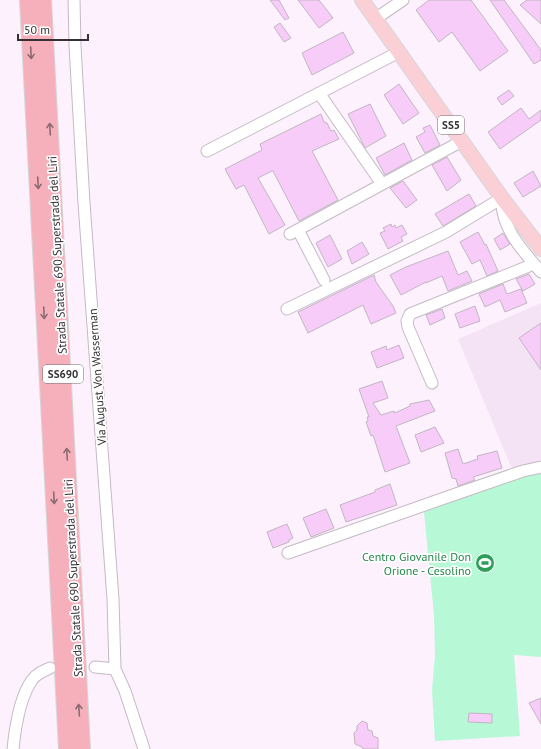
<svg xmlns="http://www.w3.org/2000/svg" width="541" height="749" viewBox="0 0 541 749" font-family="'PT Sans',sans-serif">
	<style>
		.built { fill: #f4e3f4 }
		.green { fill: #b7f8d7 }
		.building { fill: #f7ccf9; stroke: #c1b6c1 }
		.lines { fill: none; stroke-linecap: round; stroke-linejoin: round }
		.minor-casing { stroke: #c4bac4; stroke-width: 13 }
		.major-casing { stroke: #d6d6d6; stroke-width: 16 }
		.highway-casing { stroke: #d6d6d6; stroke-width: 18 }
		.minor { stroke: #fff; stroke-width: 11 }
		.major { stroke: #fad0d6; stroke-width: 14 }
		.highway { stroke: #f6b0bb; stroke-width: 16 }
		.oneway { stroke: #8b6a71 }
		.labels { text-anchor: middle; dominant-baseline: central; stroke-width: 3.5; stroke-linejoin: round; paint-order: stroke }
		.shield { fill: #fff; stroke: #716e71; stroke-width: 1 }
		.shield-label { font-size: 11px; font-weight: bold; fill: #343034 }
		.street-label { font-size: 12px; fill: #343034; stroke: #fff }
		.leisure-label { font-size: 12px; fill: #27864d; stroke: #fff; text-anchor: end }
	</style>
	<rect width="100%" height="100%" fill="#fcf1fc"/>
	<path class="built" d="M541 303V462L512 469 458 339Z"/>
	<path class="green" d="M541 469V657L514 655 520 736 435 741 432 690 435 656 434 615 424 512Z"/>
	<path class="building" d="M270 0H279L289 18 285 20Z
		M298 0H319L333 18 319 28Z
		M429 0H471L508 51 480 71 452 32 439 42 416 10Z
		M490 0H504L541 50V60L534 64Z
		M527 0H541V24L520 5Z
		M280 23 291 38 284 42 274 27Z
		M343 32 354 53 312 75 302 53Z
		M399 84 419 113 403 124 384 95Z
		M509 90 514 96 502 105 497 98Z
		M370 104 386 136 365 148 348 114Z
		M521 108 529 119 541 110V120L500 149 488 132Z
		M321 114 324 122 327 123 331 131 334 130 339 139 312 151 338 200 299 221 273 171H272L258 178 285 225 269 234 244 185 236 189 225 169 262 150 260 144Z
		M430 125 440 145 425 153 416 137 425 132 423 128Z
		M404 143 412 160 385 175 376 158Z
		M447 157 461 180 447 191 432 165Z
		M533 171 541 186 523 197 514 183Z
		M403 181 417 200 406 208 390 188Z
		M469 194 476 206 443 226 435 214Z
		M391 224 392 227 395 225 396 228 402 225 407 234 401 237 403 241 388 249 380 233 385 231 383 228Z
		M478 232 485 245 486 244 498 271 487 276 480 260 472 264 460 242Z
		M503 233 510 244 500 250 494 239Z
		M330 235 342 259 328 267 316 243Z
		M362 242 369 254 352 264 347 251Z
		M448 251 458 275 467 271 472 281 448 291 442 276 426 283V282L401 295 390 275 406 267Z
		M529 274 535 284 523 291 516 279Z
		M374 275 376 282 393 306 396 313 371 324 363 305 308 333 298 312Z
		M503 284 507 294 521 289 527 303 505 312 500 300 485 307 479 294Z
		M475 306 480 321 460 328 455 314Z
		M442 309 445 318 430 325 426 315Z
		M541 323V370L519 338Z
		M399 345 404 358 377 368 371 352 386 346 387 350Z
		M382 381 388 398 373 403 381 415 394 411 395 413 410 406V404L429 400 435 411 396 426 410 463 385 472 373 435 371 436 366 422 368 421 367 417H369L359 389Z
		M435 427 444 443 421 452 415 435Z
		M458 449 463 464 478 459 477 456 497 451 502 468 473 477 475 480 458 486 456 479 452 478 445 453Z
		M390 484 397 505 346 522 340 505 375 492V490Z
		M326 509 334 528 311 537 303 518Z
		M287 524 293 538 289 540V542L273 548 267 532Z
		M541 698V724L529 703Z
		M469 713 492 714V723L468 722Z
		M362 721 367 723 368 730 372 731 373 736 378 738V749H363L362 747 355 744 354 733 357 730V726Z"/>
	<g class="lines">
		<g class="minor-casing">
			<path id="minor" d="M74 0 75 46 84 203 113 599 115 669 125 691 144 749
				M375 19 403 0
				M319 93 382 184
				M207 151 399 52
				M502 198C500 227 523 251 541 272
				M298 230 324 280
				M290 234 462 141
				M287 309 446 232 502 198
				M432 383 408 327 407 321 410 314 534 264
				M288 553 456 494 523 471 541 467
				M95 667 115 669
				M13 749C15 729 20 697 32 680 36 674 43 671 50 668"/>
		</g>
		<g class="major-casing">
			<path id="major" d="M362 0 502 198 541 249"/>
		</g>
		<g class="highway-casing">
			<path id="highway" d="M28 0 67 749
				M43 0 82 749"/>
		</g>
		<use href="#minor" class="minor"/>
		<use href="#major" class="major"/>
		<use href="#highway" class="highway"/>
	</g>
	<defs><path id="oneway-shaft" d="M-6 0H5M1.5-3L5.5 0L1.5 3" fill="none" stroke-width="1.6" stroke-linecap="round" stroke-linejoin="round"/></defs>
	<g class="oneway">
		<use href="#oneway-shaft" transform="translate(31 53) rotate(87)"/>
		<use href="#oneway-shaft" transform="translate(50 129) rotate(-93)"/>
		<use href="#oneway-shaft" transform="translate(38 183) rotate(87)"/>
		<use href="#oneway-shaft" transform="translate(44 313) rotate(87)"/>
		<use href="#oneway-shaft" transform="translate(67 454) rotate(-93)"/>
		<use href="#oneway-shaft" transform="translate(54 498) rotate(87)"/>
		<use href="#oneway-shaft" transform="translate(79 710) rotate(-94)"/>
	</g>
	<defs>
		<g id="stadium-disc" transform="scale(1)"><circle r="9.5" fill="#2e9e5b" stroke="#fff"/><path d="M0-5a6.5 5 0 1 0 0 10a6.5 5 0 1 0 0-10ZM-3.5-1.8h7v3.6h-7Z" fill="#fff"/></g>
	</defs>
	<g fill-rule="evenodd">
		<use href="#stadium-disc" x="485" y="563"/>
	</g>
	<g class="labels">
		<g class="shield">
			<rect x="438" y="116" width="26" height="18" rx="3"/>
			<rect x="43" y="365" width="40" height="18" rx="3"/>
		</g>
		<g class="shield-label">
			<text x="451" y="125">SS5</text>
			<text x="63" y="374">SS690</text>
		</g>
		<g class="street-label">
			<text transform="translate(57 255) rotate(-93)">Strada Statale 690 Superstrada del Liri</text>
			<text transform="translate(97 377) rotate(-94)">Via August Von Wasserman</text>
			<text transform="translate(73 578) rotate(-93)">Strada Statale 690 Superstrada del Liri</text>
		</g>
		<g class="leisure-label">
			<text x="471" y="556">Centro Giovanile Don<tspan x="471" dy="14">Orione - Cesolino</tspan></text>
		</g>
	</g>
	<path d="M18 34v6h70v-6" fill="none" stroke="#343034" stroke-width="2"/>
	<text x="24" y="34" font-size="12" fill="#343034" stroke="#ffffff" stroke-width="3" paint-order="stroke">50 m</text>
</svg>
